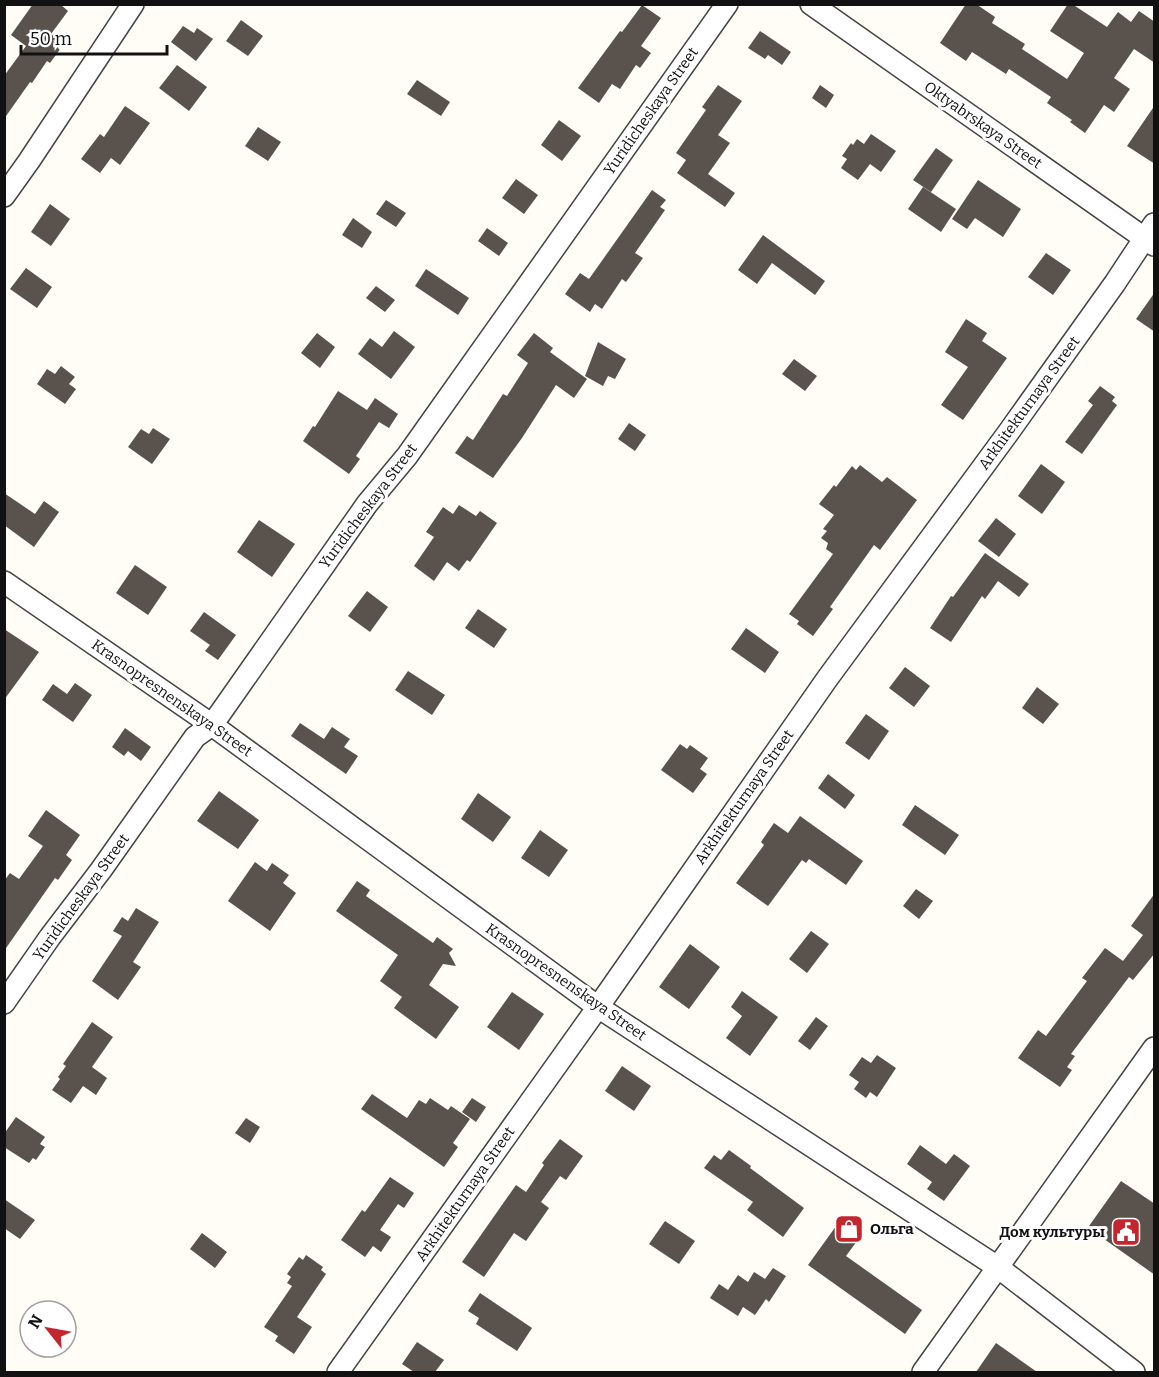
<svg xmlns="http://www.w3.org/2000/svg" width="1159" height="1377" viewBox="0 0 1159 1377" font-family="Bitter,serif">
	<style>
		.building { fill: #5a524d }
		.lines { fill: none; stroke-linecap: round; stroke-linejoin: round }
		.street-casing { stroke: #444; stroke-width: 24 }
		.street { stroke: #fff; stroke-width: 21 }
		.labels { text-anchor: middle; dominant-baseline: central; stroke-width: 6; stroke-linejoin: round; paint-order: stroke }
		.street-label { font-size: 15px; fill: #111; stroke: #fff }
		.poi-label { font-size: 15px; font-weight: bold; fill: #111; stroke: #fff; text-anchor: start }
	</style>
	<rect width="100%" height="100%" fill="#fffdf5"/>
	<path class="building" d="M33 4H60L68 11 51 34 64 44 50 63 47 61 32 83 30 82 4 119V76L26 46 11 35Z
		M966 4H976L995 17 992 23 1025 44 1022 49 1067 79 1084 53 1050 31 1068 4H1072L1107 27 1118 12 1131 22 1139 11 1155 22V63L1134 49 1114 78 1130 89 1114 112 1104 105 1085 133 1070 122 1072 120 1047 103 1051 97 1009 69 1006 74 972 52 966 61 940 43Z
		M642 5 661 18 641 46 651 53 640 68 636 65 620 89 612 84 599 103 578 88 620 31 622 32Z
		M241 20 263 36 248 56 226 41Z
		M183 26 194 33 197 28 213 39 196 61 171 42Z
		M760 31 791 52 782 65 768 55 765 59 748 48Z
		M177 65 207 87 189 111 159 88Z
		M417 80 450 102 441 116 407 94Z
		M718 85 742 101 718 135 730 143 708 174 735 193 725 207 677 173 686 160 676 153 706 110 702 107Z
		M820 85 834 95 826 108 812 98Z
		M1155 105V164L1127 146Z
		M125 106 150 123 120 165 111 158 100 173 81 159 100 134 104 137Z
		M559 120 581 136 562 161 541 145Z
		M258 127 281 142 268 161 245 146Z
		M871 134 896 151 881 172 870 164 858 180 841 168 847 159 842 156 851 143 853 145 857 139 864 144Z
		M936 148 953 160 931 192 913 180Z
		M516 179 538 195 524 214 502 198Z
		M978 180 1021 209 1003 237 975 218 967 229 952 219Z
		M923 187 956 209 941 232 908 209Z
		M652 190 666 200 660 207 665 210 635 253 643 258 626 282 622 279 602 309 595 304 590 312 565 294 580 273 589 279Z
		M386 200 406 213 396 227 376 214Z
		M50 204 70 219 51 246 31 232Z
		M353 218 372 232 362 248 342 235Z
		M487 228 508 243 499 256 478 241Z
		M763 235 825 281 815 295 772 263 757 284 738 270Z
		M1046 253 1071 270 1053 295 1028 277Z
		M26 268 52 287 37 308 10 289Z
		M426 269 469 298 458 315 415 286Z
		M376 286 395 300 385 312 366 298Z
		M1155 292V332L1136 319Z
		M966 319 987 333 982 341 1007 358 963 420 941 405 968 367 945 352Z
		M394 331 415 347 391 379 358 354 370 338 382 347Z
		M317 333 335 347 320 368 301 353Z
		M534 333 553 348 550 352 587 379 574 398 556 385 522 438 493 478 455 453 467 436 473 440 503 394 507 396 528 363 517 355Z
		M598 342 626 359 615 379 608 376 603 386 585 376Z
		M794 359 817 376 805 391 782 374Z
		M61 366 75 377 69 384 76 389 65 404 37 384 47 369 55 374Z
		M1100 386 1115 397 1112 401 1117 405 1082 454 1065 442 1093 405 1088 401Z
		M338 391 367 410 375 398 398 414 389 428 379 422 356 456 360 459 349 474 303 441 313 426 315 427Z
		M629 423 646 435 635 451 618 439Z
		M153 428 170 439 152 464 128 447 141 429 149 434Z
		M1041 464 1065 482 1042 514 1018 496Z
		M860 465 882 482 887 477 917 500 880 550 874 545 830 607 833 609 813 636 797 624 799 621 789 614 833 554 826 549 828 543 821 538 827 531 823 529 834 515 819 504 834 485 836 487 852 466 856 470Z
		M4 493 35 514 44 501 59 512 34 547 4 525Z
		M459 505 476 516 480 511 497 523 470 562 467 560 459 571 447 562 434 581 414 566 434 537 426 532 443 507 453 514Z
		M996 518 1016 534 999 557 978 541Z
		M259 520 295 544 272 577 237 552Z
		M985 553 1029 584 1019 597 998 581 985 599 982 596 951 642 930 628 951 596 953 597Z
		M135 565 167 587 148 615 116 593Z
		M367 591 388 607 370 632 348 616Z
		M478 609 507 629 494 648 465 628Z
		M204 612 236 635 218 660 205 651 210 645 190 631Z
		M746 628 779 652 765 673 731 649Z
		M4 629 39 652 4 700Z
		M905 667 930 686 914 707 889 688Z
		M408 671 445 695 432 715 395 690Z
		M75 683 92 695 73 722 42 700 53 684 67 694Z
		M1037 687 1059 704 1043 724 1022 708Z
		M866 714 889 731 869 760 845 743Z
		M300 723 324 739 332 727 350 739 344 747 358 756 346 774 291 736Z
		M125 728 151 747 141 761 128 751 124 756 112 747Z
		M680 744 687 749 690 745 708 758 700 769 707 774 693 793 661 770Z
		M828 774 855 795 845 809 818 788Z
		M219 791 259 820 238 849 197 821Z
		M478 793 511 817 493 842 461 819Z
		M915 805 959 835 945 855 902 825Z
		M46 810 80 835 66 855 72 860 58 880 55 878 4 951V881L10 873 19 879 43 846 28 836Z
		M800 816 863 861 846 885 809 859 806 863 802 860 768 906 736 883 764 845 761 842 774 823 788 833Z
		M540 830 568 850 549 877 521 858Z
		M255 862 267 871 272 863 289 875 283 883 296 893 270 931 228 901Z
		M357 881 370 890 366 896 433 943 437 937 453 949 449 953 456 966 443 964 429 985 459 1007 436 1039 394 1008 402 997 380 981 398 955 336 911Z
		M916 889 933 901 919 919 903 906Z
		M1155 893V953L1133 980 1129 977 1071 1054 1075 1056 1067 1067 1072 1070 1060 1087 1018 1058 1038 1030 1046 1036 1087 981 1082 978 1105 948 1123 961 1143 935 1131 926Z
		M136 908 159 922 133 962 141 967 118 1000 92 981 122 936 113 931 122 917 128 921Z
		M811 931 829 944 807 973 789 959Z
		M690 944 720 967 689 1009 659 987Z
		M742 991 778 1017 750 1056 726 1038 742 1016 731 1007Z
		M512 992 544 1014 519 1050 487 1027Z
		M816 1017 828 1026 810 1050 798 1041Z
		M92 1022 113 1037 92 1067 107 1078 96 1095 83 1086 71 1103 52 1090 60 1079 58 1077 66 1066 63 1064Z
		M877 1055 896 1068 877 1097 870 1092 866 1098 854 1089 859 1082 849 1075 862 1057 871 1063Z
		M622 1066 651 1086 634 1111 605 1091Z
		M372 1094 407 1118 419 1100 426 1104 430 1098 448 1110 451 1106 470 1119 453 1143 458 1147 444 1167 361 1109Z
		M472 1098 486 1107 476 1122 462 1112Z
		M16 1117 45 1137 40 1144 45 1147 36 1160 33 1158 29 1163 4 1147V1134Z
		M246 1118 260 1127 250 1143 235 1133Z
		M560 1139 583 1156 566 1180 560 1176 541 1202 549 1208 526 1241 514 1233 484 1277 462 1262 516 1185 526 1192 544 1165 542 1163Z
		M920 1145 946 1164 954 1154 970 1166 944 1201 927 1189 932 1182 907 1164Z
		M729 1150 751 1166 750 1168 804 1208 783 1237 747 1210 753 1202 704 1168 714 1155 721 1160Z
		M390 1177 414 1193 404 1208 398 1204 380 1230 391 1237 381 1252 373 1246 365 1257 341 1240 362 1210 365 1212Z
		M1121 1181 1155 1204V1275L1104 1239 1105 1238 1089 1226Z
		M4 1199 35 1220 20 1239 4 1228Z
		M665 1221 695 1241 679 1264 649 1244Z
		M839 1222 860 1237 846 1256 922 1310 905 1334 808 1265Z
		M202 1233 227 1252 215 1268 190 1249Z
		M306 1255 323 1267 321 1270 326 1274 297 1317 312 1327 294 1354 275 1341 278 1336 264 1327 292 1286 287 1283 291 1277 287 1274 299 1257 303 1260Z
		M773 1268 786 1276 769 1302 766 1299 755 1315 743 1307 738 1316 710 1298 719 1284 728 1290 738 1275 748 1282 754 1272 765 1279Z
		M480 1293 532 1328 517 1351 476 1324 479 1318 468 1311Z
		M417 1342 444 1360 435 1372H414L402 1364Z
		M996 1343 1037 1372H976Z"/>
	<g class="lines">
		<g class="street-casing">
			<path id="street" d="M811 4 1154 245
				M4 196 29 161 133 4
				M4 582 212 725 598 1007 999 1268 1134 1372
				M4 1003 50 937 101 870 195 737 212 725 367 504 407 456 727 4
				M338 1372 598 1007 827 679 1008 433 1115 283 1154 224
				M923 1372 1154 1048"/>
		</g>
		<use href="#street" class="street"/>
	</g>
	<defs>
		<g id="shop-square" transform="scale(1.5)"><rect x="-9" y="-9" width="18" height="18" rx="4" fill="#c4262e" stroke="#fff"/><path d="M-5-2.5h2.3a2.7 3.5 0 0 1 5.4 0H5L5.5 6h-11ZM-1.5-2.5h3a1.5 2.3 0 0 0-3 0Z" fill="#fff"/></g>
		<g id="civic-square" transform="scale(1.5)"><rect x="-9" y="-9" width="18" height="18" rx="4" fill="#c4262e" stroke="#fff"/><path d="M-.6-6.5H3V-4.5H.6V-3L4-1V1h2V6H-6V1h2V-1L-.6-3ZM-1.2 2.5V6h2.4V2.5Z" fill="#fff"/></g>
	</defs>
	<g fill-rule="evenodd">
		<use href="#shop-square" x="849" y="1229"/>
		<use href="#civic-square" x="1126" y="1232"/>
	</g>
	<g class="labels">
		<g class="street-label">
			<text transform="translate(651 111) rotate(-55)">Yuridicheskaya Street</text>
			<text transform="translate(983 125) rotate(35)">Oktyabrskaya Street</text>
			<text transform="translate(1029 403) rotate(-54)">Arkhitekturnaya Street</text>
			<text transform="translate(368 506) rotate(-53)">Yuridicheskaya Street</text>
			<text transform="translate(172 698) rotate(35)">Krasnopresnenskaya Street</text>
			<text transform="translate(744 797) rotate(-55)">Arkhitekturnaya Street</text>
			<text transform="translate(81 897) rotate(-54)">Yuridicheskaya Street</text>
			<text transform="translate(566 982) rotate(35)">Krasnopresnenskaya Street</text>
			<text transform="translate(465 1194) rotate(-55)">Arkhitekturnaya Street</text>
		</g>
		<g class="poi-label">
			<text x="870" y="1229">Ольга</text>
			<text x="1105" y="1232" text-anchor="end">Дом культуры</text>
		</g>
	</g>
	<rect width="1159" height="1377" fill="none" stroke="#111111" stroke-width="12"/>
	<g transform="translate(48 1329) rotate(301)"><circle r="28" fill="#ffffff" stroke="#a0a0a0" stroke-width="1.5"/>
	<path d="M0-4.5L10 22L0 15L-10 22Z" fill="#c4262e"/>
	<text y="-9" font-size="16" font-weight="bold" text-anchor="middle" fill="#111111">N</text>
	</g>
	<path d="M21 45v9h146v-9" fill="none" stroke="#111111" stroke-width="3"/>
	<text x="30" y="45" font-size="18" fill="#111111" stroke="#ffffff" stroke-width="4.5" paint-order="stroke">50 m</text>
</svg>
